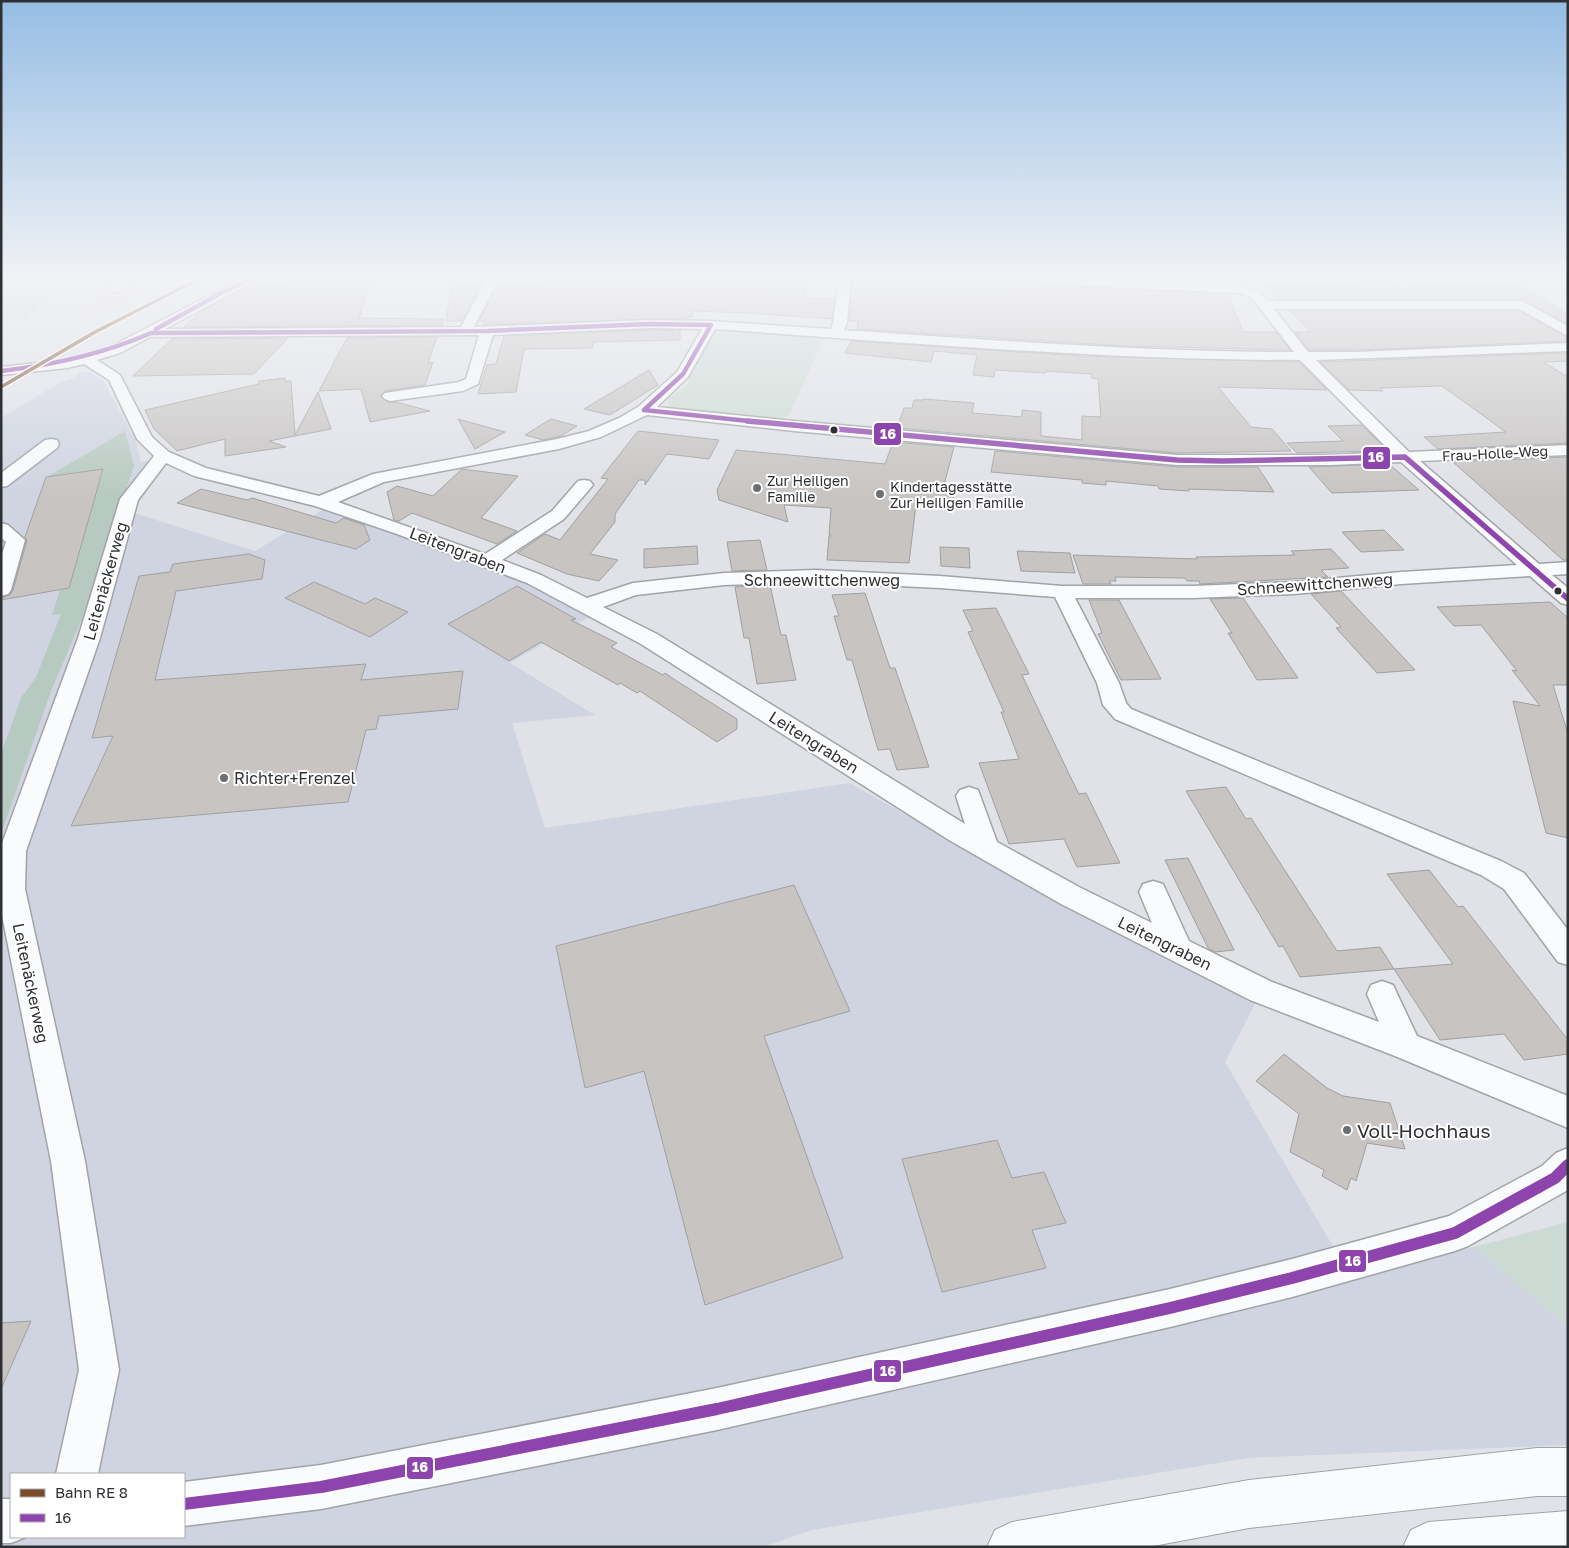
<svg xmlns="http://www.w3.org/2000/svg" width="1569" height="1548" viewBox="0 0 1569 1548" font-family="'Golos Text',sans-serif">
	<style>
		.built { fill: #cfd4e0; fill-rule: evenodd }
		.industrial { fill: #dfd9e7 }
		.green { fill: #cbdad3 }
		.forest { fill: #b7cac1 }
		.building { fill: #c7c4c2; stroke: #a0a0a1 }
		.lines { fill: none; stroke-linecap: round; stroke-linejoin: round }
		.minor-casing { stroke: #a1a3a7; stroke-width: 3 }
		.major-casing { stroke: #a1a3a7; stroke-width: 2 }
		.minor { fill: #fafbfc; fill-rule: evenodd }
		.major { fill: #fafbfc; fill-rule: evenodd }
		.bus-1-far2-casing { stroke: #fff; stroke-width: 6 }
		.bus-1-far1-casing { stroke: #fff; stroke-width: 8 }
		.bus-1-casing { stroke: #fff; stroke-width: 16 }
		.bus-1-far2 { stroke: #8e44ad; stroke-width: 4.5 }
		.bus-1-far1 { stroke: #8e44ad; stroke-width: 5.5 }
		.bus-1 { stroke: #8e44ad; stroke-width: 12 }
		.rail-1-casing { stroke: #fff; stroke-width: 3 }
		.rail-1 { fill: #7a4b2a; fill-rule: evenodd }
		.bus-dot { fill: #2e3034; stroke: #fff; stroke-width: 2 }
		.poi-dot { fill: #6c6e73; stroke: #fff; stroke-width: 2 }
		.labels { text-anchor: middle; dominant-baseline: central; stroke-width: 4; stroke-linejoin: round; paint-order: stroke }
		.far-street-label { font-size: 14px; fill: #2e3034; stroke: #fff }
		.far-poi-label { font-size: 14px; fill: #2e3034; stroke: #fff; text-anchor: start }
		.street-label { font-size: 16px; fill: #2e3034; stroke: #fff }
		.poi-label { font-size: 16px; fill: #2e3034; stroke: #fff; text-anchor: start }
		.near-poi-label { font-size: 19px; fill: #2e3034; stroke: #fff; text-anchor: start }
		.line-badge { stroke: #fff; stroke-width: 2 }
		.badge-label { font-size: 14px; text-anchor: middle; font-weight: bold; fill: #fff }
	</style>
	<rect width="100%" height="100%" fill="#e0e2e8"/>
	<path class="built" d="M90 372 103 380 136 441 141 462 149 461 134 513 255 551 324 509 399 534 525 583 589 617 510 663 595 715 512 723 545 828 850 783 1066 906 1256 1002 1225 1062 1351 1277 1474 1247 1568 1327V1445L1248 1458 812 1530 763 1547H1V418L59 383 75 378 78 373ZM11 1474H184V1537H11Z"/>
	<path class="industrial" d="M112 280H169L100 315H83L105 287 113 284Z"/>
	<path class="green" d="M1 280H66L63 287 26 319 1 322Z
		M722 329 816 335 824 338 789 415 779 419 681 410 670 406 668 399 686 386 713 330Z
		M1568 1222V1327L1474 1247Z"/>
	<path class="forest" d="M125 431 134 466 88 604 51 691 1 834V754L21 698 36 677 61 614 52 615 60 590 69 588 103 470 47 477Z"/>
	<path class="building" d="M311 280H371L359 318 444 319 442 325 184 327 199 313 250 285 265 286Z
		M669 280H807L805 298 834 299 832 319 749 313 692 311V317L680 319 507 324H484L485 321H479L498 284Z
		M856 280H1003L1049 284 1053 286 1228 294 1243 332H1276L1290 350 1125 346 857 329 858 321H849L852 286Z
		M1355 281H1390L1398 288 1520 285 1568 315V324L1522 299H1279L1266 287 1362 286Z
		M482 284 462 321H446L452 285Z
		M1290 311H1519L1568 338V341L1356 350H1309L1295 332H1311Z
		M649 330H680V340L593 342 592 348 524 349 516 392 478 394 487 365 496 364 504 336Z
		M437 337 428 363 433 362 425 385 385 391 380 396 389 403 396 402 430 411 370 422 361 389 319 391 347 338Z
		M288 338 254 374 133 376 172 339Z
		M851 341 1081 356 1299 362 1327 390 1218 387 1251 427 1272 429 1291 451 1177 453 897 428 904 408H912L914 400H923V399L974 403 972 413 1022 417V410L1041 412V436L1082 440V416L1101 417 1098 379 1092 378 1091 374 1046 371V373L995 370 994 377 973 375 977 355 934 351 931 362 845 353Z
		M1568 353V361L1543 362 1568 377V443L1438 449 1424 437 1506 432 1442 386 1380 388 1383 391 1349 390 1320 362Z
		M649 370 658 385 610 415 584 409Z
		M285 378V381H291L295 435 318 392 331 429 269 441 286 447 225 456V439L177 451 154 429 145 410 259 384V381Z
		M458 419 505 432 475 449Z
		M551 419 577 426 561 436 543 440 525 435Z
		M1361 425 1384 447 1370 448 1374 451 1297 453 1287 443 1343 441 1328 426Z
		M638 431 719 440 709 459 667 454 645 485V480H639L615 514V522L590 554 618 560 599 581 567 574 517 553 545 534 560 540 608 479 601 478Z
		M893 442 954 447 944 485H954L953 507 916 504 909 563 827 560 829 536H831L829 535 831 508 784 505 788 522 719 500 717 490 736 450 885 464Z
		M995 451 1177 467H1258L1274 492 1189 489V491L1159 489 1158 486 1106 481V485L1082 483V480L991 472Z
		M1568 457V560H1563L1453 462Z
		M1389 464 1419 490 1332 493 1309 467Z
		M103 469 69 588 1 600V598L10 595 13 590 27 540 25 537 46 477Z
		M462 469 518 476 481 518 517 531 497 544 412 513 399 521 394 520 387 492 397 486 433 496Z
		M201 489 247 500 252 498 336 523 344 518 364 525 370 540 356 549 177 503Z
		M1384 530 1404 550 1361 552 1342 532Z
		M760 540 767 570 732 571 727 542Z
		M697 546 698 564 644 568V549Z
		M940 547 969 548 970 568 941 566Z
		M1331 549 1349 568 1321 570 1328 577 1200 584 1199 581H1187L1185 578 1115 577 1116 581H1109L1111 584H1083L1073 555 1197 559 1196 557 1295 555 1291 551Z
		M1017 551 1070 553 1075 573 1021 571Z
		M249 554 265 560 262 579 176 591 155 680 366 664 361 680 463 671 458 709 379 716 376 729 366 730 348 802 71 826 113 736 92 738 139 576 170 572 173 564Z
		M314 582 365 604 375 598 408 612 370 637 285 598Z
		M770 585 781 635H786L796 680 757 684 749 638H744L735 587Z
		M517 586 576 619 571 620 617 643 611 647 663 675 665 673 672 678 737 719V729L717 742 640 691 637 693 620 683 618 685 541 642 509 661 448 624Z
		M1341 591 1388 641 1415 670 1377 673 1336 628 1341 627 1311 594Z
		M865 593 890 668H895L929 767 897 770 890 749 878 750 852 660H847L834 616H839L832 595Z
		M1243 598 1298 678 1257 680 1228 633H1232L1210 599Z
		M1089 600H1119L1161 679 1121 680 1098 634 1102 633Z
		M1550 602 1568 618V685H1553L1568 734V838L1546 833 1513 701 1540 706 1512 670 1517 671 1481 625 1454 626 1437 607Z
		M996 608 1029 674 1022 675 1069 774 1079 794 1086 793 1120 863 1077 867 1064 839 1009 844 979 763 1019 759 1001 712H1004L968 632 973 631 963 610Z
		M1226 787 1246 819 1251 818 1337 951 1380 947 1394 969 1300 977 1283 946 1279 947 1186 791Z
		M1188 858 1234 950 1215 952 1208 948 1165 860Z
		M1429 870 1458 907 1463 906 1568 1040V1054L1524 1060 1504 1034 1440 1040 1394 969 1453 964 1387 874Z
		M794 885 850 1011 764 1036 843 1258 705 1305 644 1071 585 1088 556 946Z
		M1284 1054 1327 1088 1343 1096 1390 1103 1405 1149 1367 1143 1356 1181 1351 1178 1347 1190 1322 1176 1324 1170 1290 1152 1299 1114 1256 1081Z
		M997 1140 1012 1178 1044 1172 1066 1223 1032 1230 1046 1268 942 1292 902 1159Z
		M31 1321 1 1389V1323Z"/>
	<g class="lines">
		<g class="minor-casing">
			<path id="minor" d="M115 280H128L118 292H110L108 289Z
				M239 280H256L165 329 461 327 486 280H498L474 327 649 320 711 321 831 329 833 323 839 280H851L847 323 844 330C994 340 1143 352 1294 352L1251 297 1236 293 1053 284 1047 280H1132L1236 285 1259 291 1268 301H1522L1568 326V336L1519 309H1274L1308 352H1356L1568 343V351L1316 360 1409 452 1568 445V455L1420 461 1539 564 1568 562V574L1552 575 1568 588V605L1561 603 1530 576 1401 584 1294 594 1193 598H1075L1119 683 1126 703 1131 709 1501 861 1524 873 1568 930V965L1558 962 1504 889 1481 875 1115 719 1103 705 1097 683 1055 597 940 588 816 582 724 585 636 595 603 607 657 634 965 824 956 796 960 790 969 787 978 790 997 842 1081 888 1152 923 1139 892 1143 884 1153 881 1163 884 1189 941 1272 982 1379 1022 1367 994 1371 985 1382 981 1393 985 1417 1036 1568 1096V1128L1395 1056 1250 1000 1061 904 949 840 641 644 527 583 397 534 315 506 194 476 166 463 138 500 100 638 26 851 25 889 85 1161 119 1370 98 1474H56L79 1370 51 1161 1 910V846L78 638 120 499 154 456 137 439 109 380 84 364 67 368 1 375V367L66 360 110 347ZM649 328 702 329 677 372 638 407 619 418 589 431 557 439 373 474 319 496 206 468 169 452 152 437 120 375 97 360 120 353 150 337 479 335 466 379 459 382 385 393 382 396 385 399 390 401 463 391 478 384 493 335ZM715 329C910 343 1105 360 1300 360L1391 452 1331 455H1177L794 421 657 407 688 377ZM647 415 794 431 1177 465H1331L1401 462 1517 565 1401 572 1294 582 1193 586H1062L940 576 816 570 724 573 633 583 587 598 541 575 502 560 564 519 593 485 590 481 584 480 578 481 552 511 485 554 338 502 384 482 559 449 601 437Z
				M51 439 57 440 59 444 57 448 7 486 1 487V473L45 440Z
				M1 523 8 525 25 540 11 590 8 594 1 596V557L6 542 1 538Z
				M1568 1148V1190L1468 1246 1455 1251 1292 1297 1170 1327 717 1430 321 1509 184 1526V1482L321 1465 717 1388 1170 1289 1292 1259 1449 1216 1542 1166 1556 1153Z
				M1 1499H11V1537H26L11 1543H1Z"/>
		</g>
		<g class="major-casing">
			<path id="major" d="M1537 1448H1568V1496H1537L1249 1528 1148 1547H987L995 1530 1012 1522 1249 1480Z
				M1568 1511V1547H1403L1411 1530 1428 1522Z"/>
		</g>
		<use href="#minor" class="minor"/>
		<use href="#major" class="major"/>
		<g class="bus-1-far2-casing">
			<path id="bus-1-far2" d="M156 329 223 292 250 280
				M1 371C53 365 103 354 151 333L487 331 649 324 711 325 683 374 644 410
				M644 410 758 422"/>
		</g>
		<g class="bus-1-far1-casing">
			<path id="bus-1-far1" d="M747 421 1177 460 1223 461 1405 457 1568 599"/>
		</g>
		<g class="bus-1-casing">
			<path id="bus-1" d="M184 1504 321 1487 717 1409 1170 1308 1292 1278 1455 1233 1555 1178 1568 1165"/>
		</g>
		<use href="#bus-1-far2" class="bus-1-far2"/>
		<use href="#bus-1-far1" class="bus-1-far1"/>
		<use href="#bus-1" class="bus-1"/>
		<g class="rail-1-casing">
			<path id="rail-1" d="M194 280H200L97 333 1 389V385L93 331Z"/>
		</g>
		<use href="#rail-1" class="rail-1"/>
	</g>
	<linearGradient id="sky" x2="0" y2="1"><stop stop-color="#95bde4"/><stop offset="0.56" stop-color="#f1f2f5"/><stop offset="1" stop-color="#f1f2f5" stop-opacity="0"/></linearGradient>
	<rect width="1569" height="497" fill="url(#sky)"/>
	<g class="bus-dot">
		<circle cx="834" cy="430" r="4.5"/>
		<circle cx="1558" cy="591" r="4.5"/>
	</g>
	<g class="poi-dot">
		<circle cx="757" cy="488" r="5"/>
		<circle cx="880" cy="494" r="5"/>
		<circle cx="224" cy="778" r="5"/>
		<circle cx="1347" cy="1130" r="5"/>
	</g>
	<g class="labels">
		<g class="far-street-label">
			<text transform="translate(1495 453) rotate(-3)">Frau-Holle-Weg</text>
		</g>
		<g class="far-poi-label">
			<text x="767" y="480">Zur Heiligen<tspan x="767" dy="16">Familie</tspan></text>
			<text x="890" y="486">Kindertagesstätte<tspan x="890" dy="16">Zur Heiligen Familie</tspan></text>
		</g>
		<g class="street-label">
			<text transform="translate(458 550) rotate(21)">Leitengraben</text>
			<text x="822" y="580">Schneewittchenweg</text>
			<text transform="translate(105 581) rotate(-74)">Leitenäckerweg</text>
			<text transform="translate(1315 584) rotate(-4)">Schneewittchenweg</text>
			<text transform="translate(814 742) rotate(32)">Leitengraben</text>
			<text transform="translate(1165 943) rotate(26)">Leitengraben</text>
			<text transform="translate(31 983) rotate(78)">Leitenäckerweg</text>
		</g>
		<g class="poi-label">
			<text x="234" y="778">Richter+Frenzel</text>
		</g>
		<g class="near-poi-label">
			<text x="1357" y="1130">Voll-Hochhaus</text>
		</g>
	</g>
	<g class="line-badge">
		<rect x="873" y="422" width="29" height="24" rx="5" fill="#8e44ad"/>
		<rect x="1362" y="446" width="29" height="24" rx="5" fill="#8e44ad"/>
		<rect x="1338" y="1249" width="29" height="24" rx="5" fill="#8e44ad"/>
		<rect x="873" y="1359" width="29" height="24" rx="5" fill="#8e44ad"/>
		<rect x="406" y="1456" width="28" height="24" rx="5" fill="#8e44ad"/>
	</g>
	<g class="badge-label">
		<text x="888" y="439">16</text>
		<text x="1376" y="462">16</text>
		<text x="1353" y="1266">16</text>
		<text x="888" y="1376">16</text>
		<text x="420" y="1472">16</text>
	</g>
	<rect width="1569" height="1548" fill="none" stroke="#2e3034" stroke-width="5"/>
	<rect x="10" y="1473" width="175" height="65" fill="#ffffff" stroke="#abacae"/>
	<rect x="20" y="1489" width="25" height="8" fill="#7a4b2a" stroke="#abacae"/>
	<text x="55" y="1498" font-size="15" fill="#2e3034">Bahn RE 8</text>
	<rect x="20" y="1514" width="25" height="8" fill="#8e44ad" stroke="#abacae"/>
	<text x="55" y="1523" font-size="15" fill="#2e3034">16</text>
</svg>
